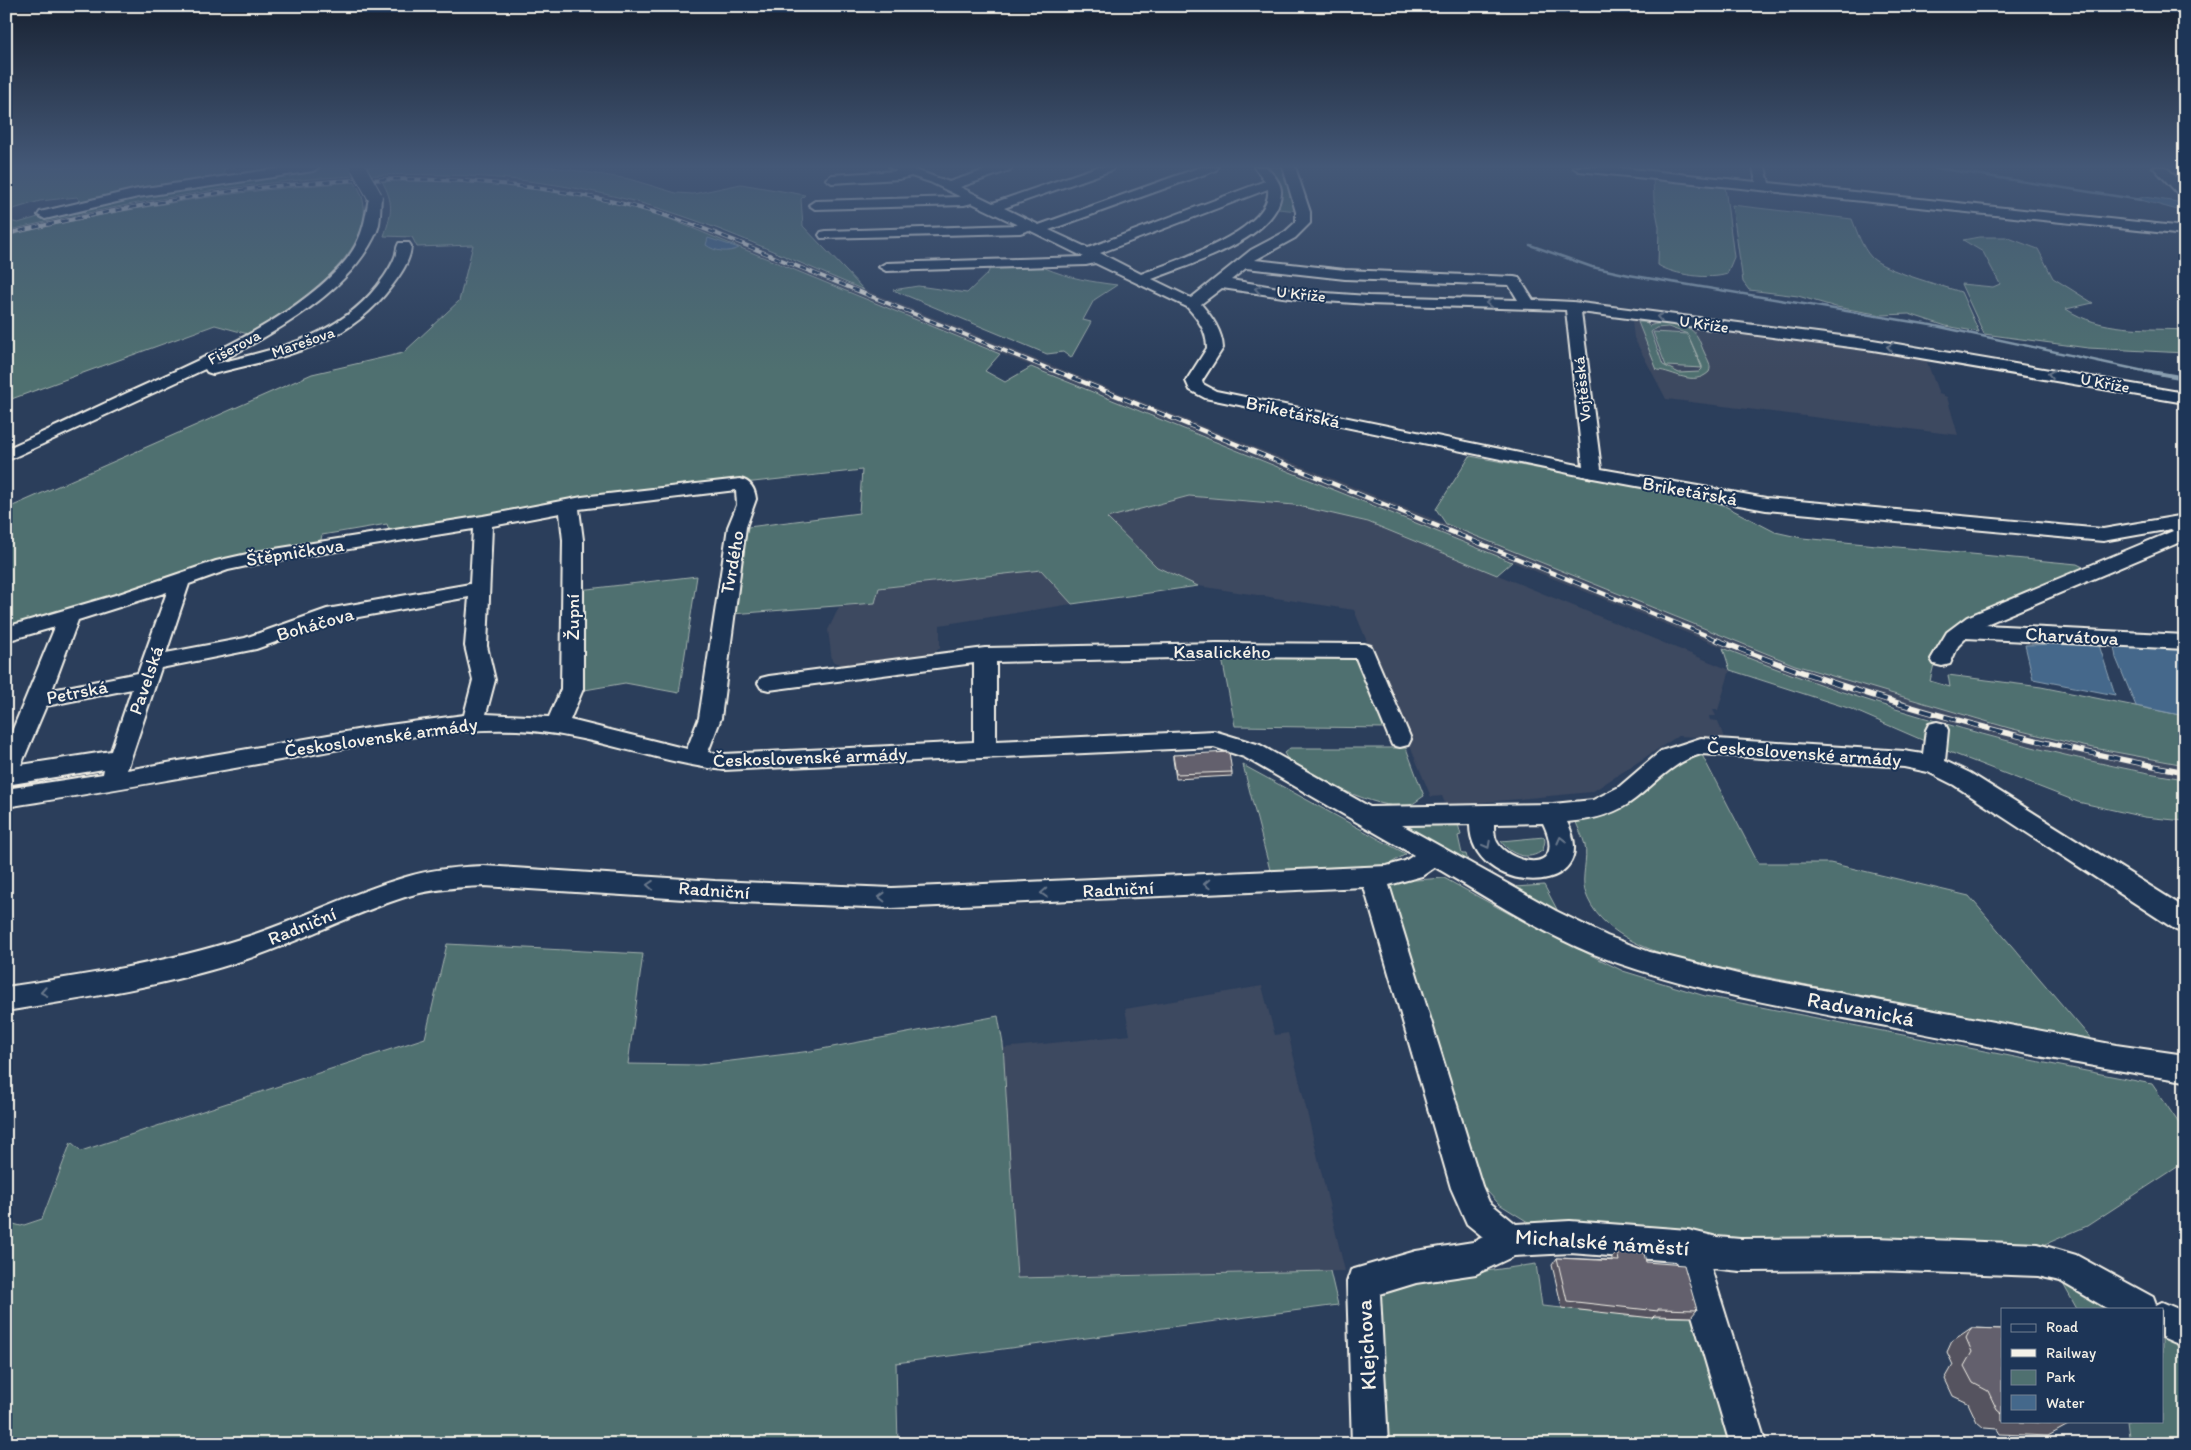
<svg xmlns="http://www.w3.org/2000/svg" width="2191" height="1450" viewBox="0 0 2191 1450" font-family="Itim,sans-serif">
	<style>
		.built { fill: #3c4860 }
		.green { fill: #4f7070; stroke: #a2b0ac; fill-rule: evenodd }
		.water { fill: #44688b; stroke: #8a9fb0 }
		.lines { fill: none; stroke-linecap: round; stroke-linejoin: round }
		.stream-far1 { stroke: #8a9fb0; stroke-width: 2.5 }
		.stream { stroke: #8a9fb0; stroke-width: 4 }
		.minor-casing { stroke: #f4f1e8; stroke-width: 4 }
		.minor { fill: #1d3557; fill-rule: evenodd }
		.rail-far2-casing { stroke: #f4f1e8; stroke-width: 4 }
		.rail-far1-casing { stroke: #f4f1e8; stroke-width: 4.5 }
		.rail-casing { stroke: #f4f1e8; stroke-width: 5.5 }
		.rail-far2 { stroke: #1d3557; stroke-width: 2.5; stroke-dasharray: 7; stroke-linecap: butt }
		.rail-far1 { stroke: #1d3557; stroke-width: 3; stroke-dasharray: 9; stroke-linecap: butt }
		.rail { stroke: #1d3557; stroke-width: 4; stroke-dasharray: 12; stroke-linecap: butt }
		.minor-bridge-casing { stroke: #f4f1e8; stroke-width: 16; stroke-linecap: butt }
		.minor-bridge { stroke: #1d3557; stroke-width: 14 }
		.wall { fill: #55535e; stroke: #f4f1e8 }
		.building { fill: #63616d; stroke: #f4f1e8 }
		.oneway { stroke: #68778a }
		.labels { text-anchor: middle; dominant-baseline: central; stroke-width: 4; stroke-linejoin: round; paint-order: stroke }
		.far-street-label { font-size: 16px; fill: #f4f1e8; stroke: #1d3557 }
		.street-label { font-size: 19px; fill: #f4f1e8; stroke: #1d3557 }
		.near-street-label { font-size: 22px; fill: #f4f1e8; stroke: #1d3557 }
	</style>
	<rect width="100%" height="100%" fill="#2b3e5b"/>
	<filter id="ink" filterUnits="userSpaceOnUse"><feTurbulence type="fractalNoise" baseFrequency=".02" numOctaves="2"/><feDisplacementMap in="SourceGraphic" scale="10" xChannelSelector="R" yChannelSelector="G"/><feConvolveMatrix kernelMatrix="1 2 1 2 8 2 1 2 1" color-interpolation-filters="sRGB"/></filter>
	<g filter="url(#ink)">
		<path class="built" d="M427 175 503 179 583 190 636 201 679 215 1795 665 2009 728 2083 746 2185 765V779L2087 760 2010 741 1790 675 670 219 603 200 497 184 423 180 367 181 194 198 76 219 6 236V231L74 215 195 194 324 180Z
			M1631 314 1840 342 1841 346 1896 354H1924L1939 394 1947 397 1958 435 1666 399 1634 338Z
			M1189 496 1294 505 1368 522 1730 670 1718 710H1713L1716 716H1709L1710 720 1718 721 1724 738 1678 736 1592 792 1446 806 1442 796 1431 797 1354 610 1198 586 1157 567 1107 518Z
			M1042 570 1072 604 940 625V648L929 657 851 668 832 661 828 630 839 607 875 603 879 588Z
			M1262 986 1275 1035 1288 1033 1345 1271 1017 1278 1003 1048 1130 1035 1125 1009Z"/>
		<path class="green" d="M6 167H235L225 168 222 178 323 167H553L629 179 676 193 693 194 741 184 805 195 801 199 803 226 864 290C789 259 715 223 637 202 434 147 207 184 6 231V220L18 223 82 204 77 197 40 201 7 211 6 214Z
			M1265 167H1285L1298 211 1278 209C1283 187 1278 183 1265 167Z
			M1653 177 1725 187 1734 257 1727 274C1711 280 1673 275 1658 265L1659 227 1654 201Z
			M423 180C507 182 589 192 670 219L1000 354 985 371 1005 382 1031 367 1512 562 1497 575 1368 522 1294 505 1189 496 1107 518 1157 567 1198 586 1072 604 1041 570 879 588 875 603 732 614 748 527 859 513 862 470 690 489 390 533 387 524 322 535 320 544 247 554 6 631V509L312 374 403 353 459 301 473 245 417 247 412 237 384 236C392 212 394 203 382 181Z
			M354 182C360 188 363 198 364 206 370 258 287 311 248 334L215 325 6 401V236C121 208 236 190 354 182Z
			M1732 205 1852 219C1857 232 1862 247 1871 257 1884 271 1940 285 1961 292L1979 332 1946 326 1909 314 1882 315 1836 307 1798 296 1749 290 1743 282Z
			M1979 237H2006L2038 249 2053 278 2093 303 2066 309C2101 332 2145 328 2185 330V353L2088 348 1984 334 1961 284 1993 287 2000 284 1983 252 1963 240Z
			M991 265H1045V268C1068 278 1093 282 1117 285L1094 300 1083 320 1091 322 1071 358 1063 352 1047 354 893 290 918 286 967 293 988 273Z
			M1638 322H1647L1649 326C1662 321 1688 322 1697 336 1700 341 1702 348 1705 354 1708 360 1712 366 1709 372 1693 387 1674 371 1657 370ZM1668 327 1688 334 1653 332 1666 366 1702 368 1688 335 1702 366V369L1699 372 1679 373 1663 365 1651 332 1656 328Z
			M1470 456 1706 499 1723 505 1775 532 1802 538 2077 564 2085 568 1960 623 1935 660 1930 681 1950 687 1948 675 2041 687 2185 716V765L2083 746 2009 728 1795 665 1446 524 1436 509Z
			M697 576 679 693 625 683 579 691V590Z
			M1723 648C1827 690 1935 723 2044 750 2090 761 2137 772 2185 779V821L2144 817 2078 802 1952 753 1851 709 1730 670Z
			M1221 653 1358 655 1385 728 1235 726Z
			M1290 748H1406L1424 796C1419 799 1413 805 1407 806 1377 810 1310 777 1287 758L1284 753Z
			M1702 755 1758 863H1830L1969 896 2093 1041 1685 961C1648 950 1598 933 1585 891 1581 877 1588 860 1585 845 1583 837 1578 828 1575 820L1610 813 1639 794 1666 770 1685 760Z
			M1243 765 1397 849 1406 854 1388 865 1270 870Z
			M1458 824 1461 835 1458 836 1462 854H1466L1469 865 1407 830 1413 826Z
			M1544 837 1545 841 1543 850C1529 862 1510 855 1501 841Z
			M1444 878 1528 924 1623 971 1705 996 2152 1084 2185 1132V1162L2087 1226 2039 1247 1713 1249 1704 1236 1528 1222 1499 1204 1472 1175 1388 882Z
			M1544 885 1560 915 1516 892 1515 887Z
			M447 944 643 954 628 1064 699 1065 811 1051 998 1016 1003 1044 1017 1278 1330 1271 1338 1305 896 1363 898 1444H6V1222L21 1226 42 1219 71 1142 81 1151 425 1038Z
			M1536 1264 1542 1306 1624 1314 1625 1316 1701 1318 1741 1444H1382L1379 1286Z
			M2057 1273 2123 1309H2077Z
			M2162 1331 2185 1341V1444H2130L2127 1421H2162Z"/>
		<path class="water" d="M2144 197 2185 203V212L2137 199Z
			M708 238 739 248C729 253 715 252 706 245Z
			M2062 644 2099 645 2115 695 2033 679 2025 645Z
			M2114 646 2185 650V716L2136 706 2116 658Z"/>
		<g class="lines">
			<path class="stream-far1" d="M1930 167 2141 200
				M1530 245 1592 267 1629 275 1931 325 2153 373"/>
			<path class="stream" d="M2146 371 2185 378"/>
			<g class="minor-casing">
				<path id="minor" d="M290 167H319L313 171 138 197 45 219 38 215 40 212 138 189Z
					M889 167H907L949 182 995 167H1012L1010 170 960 187 993 203 1097 167H1114L1112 170 1004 208 1039 225 1201 167H1218L1216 170 1049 230 1088 248 1265 181 1254 167H1266C1272 173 1282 183 1281 193 1278 239 1188 265 1152 279L1191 298 1251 250 1285 232 1296 222V212L1283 167H1295L1310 212V223L1295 238 1255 260 1345 270 1514 277 1519 278 1533 300 1573 302 1873 340 2185 393V403L1873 350 1581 312 1601 469 1766 498 2103 529 2185 515V540L1984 625 2185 635V649L1966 638 1958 646 1950 664 1942 666 1934 664 1931 659 1947 632 1967 617 2173 531 2171 529 2103 541 1766 510 1593 478 1205 398 1190 390 1186 381 1207 348C1207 331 1198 319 1187 307L1095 263 1086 265 886 271 879 267 886 263 1084 257 1029 230 1020 233 821 238 819 235 821 232 826 231 1018 225 972 203 964 205 815 209 809 205 815 201 961 197 930 182 911 176 899 179 832 183 826 179 832 175 897 171ZM1268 189C1273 231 1172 262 1141 274L1100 253ZM1246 268 1345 279 1509 285 1518 300 1368 296 1297 291 1231 280ZM1222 288 1297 299 1368 304 1566 310 1583 466 1216 391 1203 384 1202 381 1223 348C1222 331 1212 317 1201 304Z
					M1573 167H1612L1756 182 1753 167H1765L1769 183 2185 227V235L1579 171Z
					M2153 167H2166L2185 186V197L2180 196Z
					M375 193 381 197C380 207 381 222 377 231 350 293 272 334 215 364 282 347 342 337 384 277 388 271 392 265 395 257 397 252 396 248 399 243H409L411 246C410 262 400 275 391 287 345 348 283 356 213 374L207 372 205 369 6 461V449C47 431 86 412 127 393 197 361 296 320 346 260 362 240 365 222 369 197Z
					M740 479C750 481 755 489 756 499L746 527 721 718 708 752 724 754 974 742V663L769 690 761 688 758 683 761 678 769 676 985 648 1218 643 1364 644 1371 646 1411 739 1408 745 1400 747 1392 745 1356 658 1218 657 996 662V741L1214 731 1260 745 1370 807 1553 804 1593 800 1619 787 1661 751 1701 738 1904 751 1923 754 1926 730 1929 724 1937 722 1945 724 1948 730 1945 761 1970 773 2185 908V933L2176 930 1954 785 1928 772 1904 767 1701 754C1673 762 1657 782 1635 799 1615 815 1591 820 1567 822 1606 900 1469 897 1470 824L1402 825 1556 911 1607 936 1650 952 1738 974 2116 1045 2185 1055V1081C2083 1066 1982 1045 1881 1025 1783 1006 1684 990 1591 953 1536 930 1485 896 1435 867L1422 876 1389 885 1482 1186 1489 1202 1516 1224 1570 1221 1688 1230 1717 1237 1740 1239 1875 1238 2038 1244 2076 1255 2153 1297 2156 1305 2162 1302 2185 1312V1347L2162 1337V1309H2108L2060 1281 2038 1276 1875 1270 1740 1271 1711 1268 1766 1444H1730L1676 1261 1570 1253 1514 1256 1476 1274 1416 1283 1380 1294 1388 1444H1352L1347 1282 1351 1270 1416 1251 1473 1242 1483 1237 1467 1224 1451 1188 1364 887 892 908 715 901 484 886C458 887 431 889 405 897 351 914 301 941 247 959 169 985 87 998 6 1011V987C86 975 166 963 243 938 298 921 350 893 406 877 431 869 458 867 484 866L715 881 892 888 1387 866 1405 861 1414 855 1244 757 1214 747 724 770C654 762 588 733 517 730 443 727 369 744 297 757 200 774 103 792 6 807V789L103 774 104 769 6 785V746L55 627 6 641V627L119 594 216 561 256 552 483 516 582 497ZM736 490 737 505 728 527 699 718 687 749 570 720 583 689V540L579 509ZM560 513 563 540 561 689 549 717 486 714 495 680 487 646 492 526ZM473 529 470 584 327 609 245 638 166 653 189 584 228 570 256 564ZM167 592 138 673 52 690 78 620ZM469 597 465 646 473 680 464 715 374 727 127 770 161 668 256 649 331 622ZM132 689 111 751 21 765 46 706ZM1543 823C1570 879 1505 863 1496 840 1494 835 1494 829 1494 824Z"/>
			</g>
			<use href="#minor" class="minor"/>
			<g class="rail-far2-casing">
				<path id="rail-far2" d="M6 234C214 186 413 155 624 204 684 218 742 244 799 267 886 302 972 338 1059 373"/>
			</g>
			<g class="rail-far1-casing">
				<path id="rail-far1" d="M1056 371 1720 641"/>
			</g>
			<g class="rail-casing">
				<path id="rail" d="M1717 640C1868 701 2026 742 2185 772"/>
			</g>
			<use href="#rail-far2" class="rail-far2"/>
			<use href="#rail-far1" class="rail-far1"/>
			<use href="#rail" class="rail"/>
			<g class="minor-bridge-casing">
				<path id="minor-bridge" d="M358 167 375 197"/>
			</g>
			<use href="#minor-bridge" class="minor-bridge"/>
		</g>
		<path class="wall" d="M1173 755 1232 772V776L1176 779 1173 759Z
			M1617 1251 1646 1262 1697 1310 1691 1317 1654 1316 1652 1318 1562 1308 1552 1265 1557 1258 1612 1260V1258Z
			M1971 1328 2002 1329V1421H2069L2070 1424 2048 1436 2000 1434 1997 1429 1984 1428 1977 1422 1968 1403 1953 1396 1945 1379 1953 1365 1947 1352 1952 1341Z"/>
		<path class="building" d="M1229 752 1232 772 1176 774 1173 755Z
			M1617 1251 1644 1253 1646 1262 1684 1265 1697 1310 1658 1309V1311L1567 1301 1557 1258 1619 1261Z
			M1971 1328 2002 1329V1414L1997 1410 1988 1391 1973 1383 1964 1366 1972 1352 1966 1338Z
			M2020 1421H2069L2070 1424 2020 1422Z"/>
		<defs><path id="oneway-chevron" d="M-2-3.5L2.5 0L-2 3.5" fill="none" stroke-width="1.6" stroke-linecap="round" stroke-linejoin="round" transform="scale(1.25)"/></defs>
		<g class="oneway">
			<use href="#oneway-chevron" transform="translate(1258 289) rotate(-171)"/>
			<use href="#oneway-chevron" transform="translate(1489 303) rotate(-179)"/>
			<use href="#oneway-chevron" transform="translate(1660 317) rotate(-171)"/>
			<use href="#oneway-chevron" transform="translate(1890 347) rotate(-171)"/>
			<use href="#oneway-chevron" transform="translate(2051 374) rotate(-171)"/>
			<use href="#oneway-chevron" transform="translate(1561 840) rotate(-104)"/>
			<use href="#oneway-chevron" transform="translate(1487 845) rotate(62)"/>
			<use href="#oneway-chevron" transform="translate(1207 884) rotate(178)"/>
			<use href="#oneway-chevron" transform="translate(650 885) rotate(-176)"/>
			<use href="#oneway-chevron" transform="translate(1044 893) rotate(177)"/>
			<use href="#oneway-chevron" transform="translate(882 897) rotate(-179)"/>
			<use href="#oneway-chevron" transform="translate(44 992) rotate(170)"/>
		</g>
	</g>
	<linearGradient id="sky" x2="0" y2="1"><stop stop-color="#182232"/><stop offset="0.45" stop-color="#445877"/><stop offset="1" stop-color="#445877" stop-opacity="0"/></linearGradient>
	<rect width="2191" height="370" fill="url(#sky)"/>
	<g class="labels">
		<g class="far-street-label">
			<text transform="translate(1301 294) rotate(6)">U Kříže</text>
			<text transform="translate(1704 324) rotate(8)">U Kříže</text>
			<text transform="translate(303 342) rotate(-19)">Marešova</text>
			<text transform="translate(234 347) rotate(-28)">Fišerova</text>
			<text transform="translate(2105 383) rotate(10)">U Kříže</text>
			<text transform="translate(1582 389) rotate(-96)">Vojtěšská</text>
		</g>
		<g class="street-label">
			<text transform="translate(1293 412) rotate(12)">Briketářská</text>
			<text transform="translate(1690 491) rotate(10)">Briketářská</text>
			<text transform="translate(295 552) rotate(-9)">Štěpničkova</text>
			<text transform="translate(732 562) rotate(-80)">Tvrdého</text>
			<text transform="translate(572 617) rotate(-90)">Župní</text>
			<text transform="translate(315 624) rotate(-16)">Boháčova</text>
			<text transform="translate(2072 636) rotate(3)">Charvátova</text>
			<text x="1222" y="651">Kasalického</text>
			<text transform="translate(146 680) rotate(-71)">Pavelská</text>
			<text transform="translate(77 692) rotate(-11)">Petrská</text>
			<text transform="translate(381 737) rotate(-8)">Československé armády</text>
			<text transform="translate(1804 753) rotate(4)">Československé armády</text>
			<text transform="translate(810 757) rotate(-2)">Československé armády</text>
			<text transform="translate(1118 889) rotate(-3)">Radniční</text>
			<text transform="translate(714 890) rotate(4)">Radniční</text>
			<text transform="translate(302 926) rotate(-22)">Radniční</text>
		</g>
		<g class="near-street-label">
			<text transform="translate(1861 1009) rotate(11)">Radvanická</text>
			<text transform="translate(1602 1242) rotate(4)">Michalské náměstí</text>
			<text transform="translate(1366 1345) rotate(-93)">Klejchova</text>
		</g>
	</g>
	<rect width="2191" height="1450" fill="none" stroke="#1d3557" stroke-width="25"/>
	<rect x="12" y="12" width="2166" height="1425" fill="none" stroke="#f4f1e8" stroke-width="2" filter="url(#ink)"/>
	<rect x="2001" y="1308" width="162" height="115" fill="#1d3557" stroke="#738091"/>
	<rect x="2011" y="1324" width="25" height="8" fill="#1d3557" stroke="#738091"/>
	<text x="2046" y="1332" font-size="15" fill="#f4f1e8">Road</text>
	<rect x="2011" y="1349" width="25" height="8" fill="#f4f1e8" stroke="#738091"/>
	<text x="2046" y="1358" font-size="15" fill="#f4f1e8">Railway</text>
	<rect x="2011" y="1370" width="25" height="15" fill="#4f7070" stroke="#738091"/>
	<text x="2046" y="1382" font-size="15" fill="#f4f1e8">Park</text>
	<rect x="2011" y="1395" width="25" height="15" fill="#44688b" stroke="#738091"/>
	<text x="2046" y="1408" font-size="15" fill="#f4f1e8">Water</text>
</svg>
